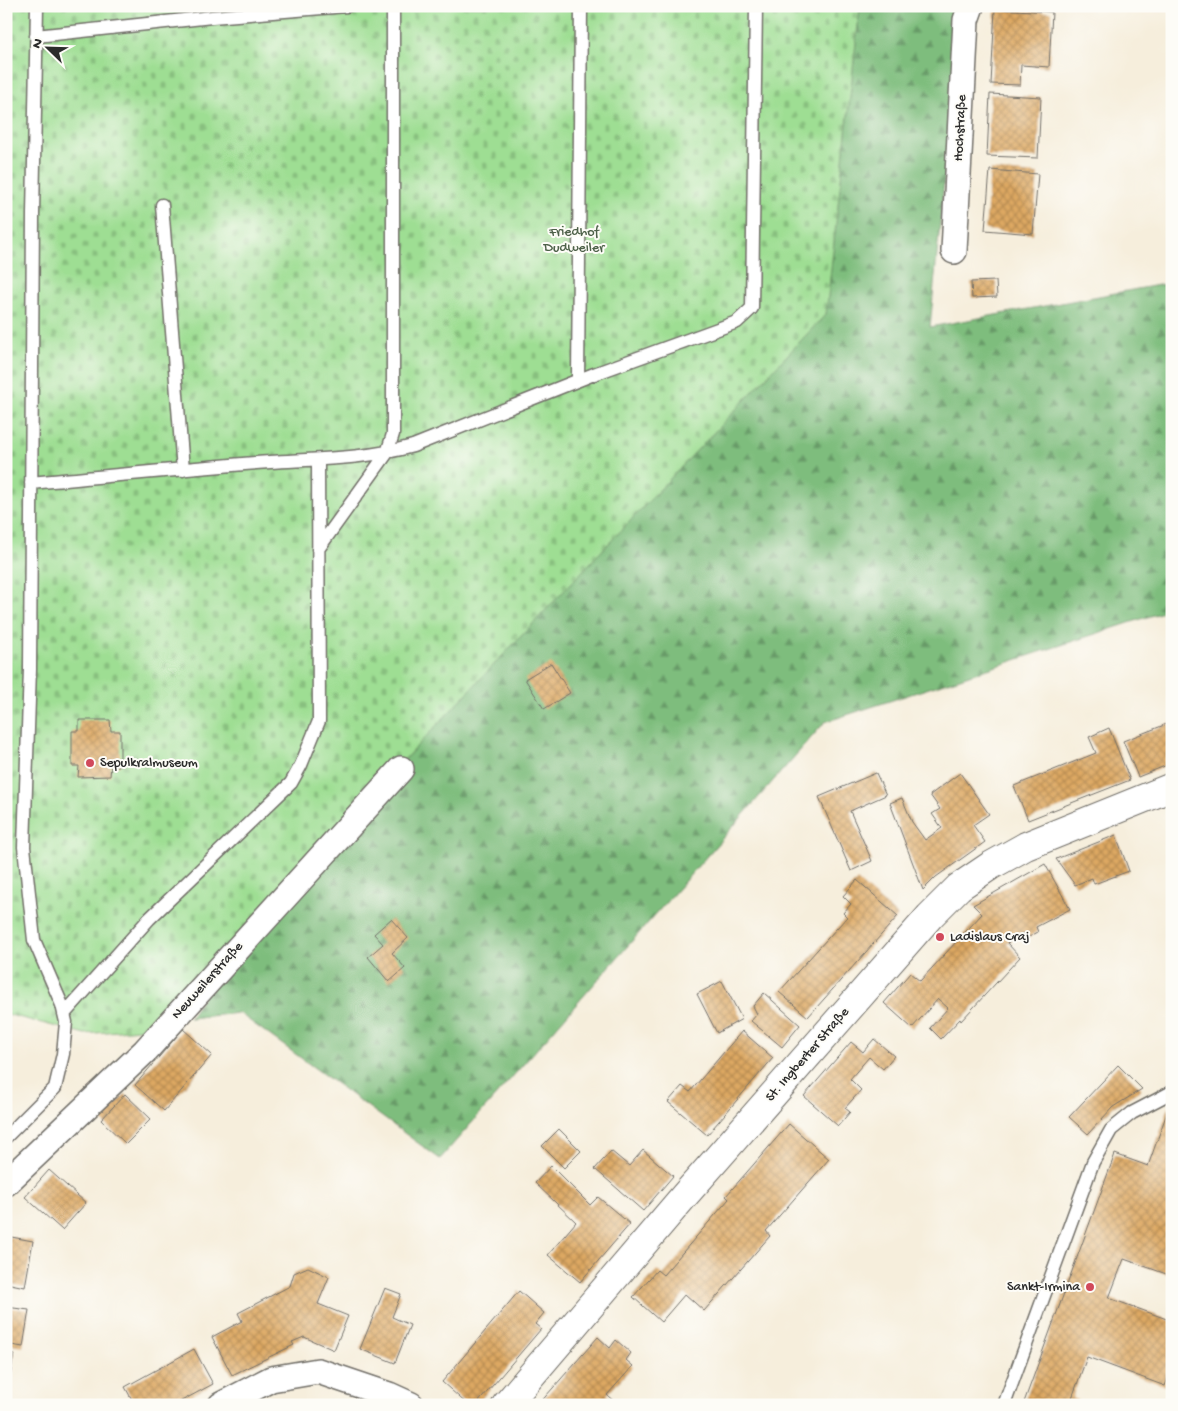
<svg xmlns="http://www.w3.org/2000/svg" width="1178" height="1411" viewBox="0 0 1178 1411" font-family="'Gochi Hand',sans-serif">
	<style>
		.forest { fill: url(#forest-firs); stroke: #547454 }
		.cemetery { fill: url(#cemetery-stones); stroke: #64845f }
		.building { fill: url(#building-cross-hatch) }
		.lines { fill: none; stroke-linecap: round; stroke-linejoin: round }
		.service-casing { stroke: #726f69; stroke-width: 15 }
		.minor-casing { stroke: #726f69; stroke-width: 28 }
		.secondary-casing { stroke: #726f69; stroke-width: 30 }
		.service { stroke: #fff; stroke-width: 12 }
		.minor { stroke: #fff; stroke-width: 25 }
		.secondary { stroke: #fff; stroke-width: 28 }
		.poi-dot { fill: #d1495b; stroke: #fdfcf7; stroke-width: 2 }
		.labels { text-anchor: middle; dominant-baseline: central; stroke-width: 4; stroke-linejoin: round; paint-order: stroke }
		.street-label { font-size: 14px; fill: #2b2b2b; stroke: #fdfcf7 }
		.park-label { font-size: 14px; fill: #4e614a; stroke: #fdfcf7 }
		.poi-label { font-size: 14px; fill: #2b2b2b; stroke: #fdfcf7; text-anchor: start }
	</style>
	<defs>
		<pattern id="forest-firs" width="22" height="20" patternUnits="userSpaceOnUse" patternTransform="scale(1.25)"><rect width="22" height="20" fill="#7ebd7d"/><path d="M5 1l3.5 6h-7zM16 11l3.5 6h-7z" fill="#679a67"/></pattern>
		<pattern id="cemetery-stones" width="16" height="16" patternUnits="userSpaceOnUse" patternTransform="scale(1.25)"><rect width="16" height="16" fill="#9ede93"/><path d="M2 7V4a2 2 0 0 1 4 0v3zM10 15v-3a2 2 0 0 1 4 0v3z" fill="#88bf7f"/></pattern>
		<pattern id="building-cross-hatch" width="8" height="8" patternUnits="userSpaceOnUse" patternTransform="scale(1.25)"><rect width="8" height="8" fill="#dda862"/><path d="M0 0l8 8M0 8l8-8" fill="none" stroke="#b38951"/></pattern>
	</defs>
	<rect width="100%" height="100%" fill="#fdfcf7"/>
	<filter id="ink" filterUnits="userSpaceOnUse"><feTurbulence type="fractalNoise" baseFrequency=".02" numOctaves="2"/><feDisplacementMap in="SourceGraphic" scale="10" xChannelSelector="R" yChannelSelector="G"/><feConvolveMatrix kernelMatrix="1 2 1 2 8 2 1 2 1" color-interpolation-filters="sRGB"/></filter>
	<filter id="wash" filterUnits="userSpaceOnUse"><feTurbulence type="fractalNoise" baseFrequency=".0096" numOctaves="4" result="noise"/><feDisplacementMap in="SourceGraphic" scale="20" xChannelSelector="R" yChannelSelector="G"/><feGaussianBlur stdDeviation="1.12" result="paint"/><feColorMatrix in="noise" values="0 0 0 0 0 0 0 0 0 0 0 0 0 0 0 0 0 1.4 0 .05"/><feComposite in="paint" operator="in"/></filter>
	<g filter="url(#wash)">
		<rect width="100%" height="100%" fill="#f6eedc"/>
		<path class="forest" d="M860 6H961L930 327 1170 283 1172 609 825 722 440 1159 239 1013 189 1018 259 913 826 314Z"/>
		<path class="cemetery" d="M12 6H860L826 314 150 1028 85 1034 6 1014V246Z"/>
		<g id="blocks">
			<path class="building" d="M995 9 1052 12 1049 67 1021 65 1020 85 991 84Z
				M990 94 1041 97 1038 158 987 156Z
				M990 170 1038 174 1033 234 985 230Z
				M996 281 997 297 972 298 971 282Z
				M551 663 570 693 544 709 525 679Z
				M79 720H110L111 731H120V766H111L110 776 78 777 79 766H72V731H79Z
				M1172 722V763L1138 777 1123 741Z
				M1109 728 1130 780 1028 820 1014 786 1096 753 1089 737Z
				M876 773 886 795 850 811 872 861 851 871 819 797Z
				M960 773 989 814 973 825 985 842 936 877 923 890 890 803 902 798 912 822 925 840 942 828 932 814 940 809 930 795Z
				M1116 835 1129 871 1094 884 1092 878 1075 885 1056 859Z
				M1045 864 1070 909 1036 927 1038 932 1027 938 1024 933 1007 943 1020 957 961 1021 960 1019 941 1039 930 1028 948 1008 938 999 912 1028 884 1003 910 973 920 981 982 914 973 905Z
				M857 880 898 916 808 1017 779 992 847 917 843 913 851 904 843 896Z
				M391 919 408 938 392 953 405 968 389 982 368 957 383 944 374 934Z
				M722 981 742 1019 717 1033 697 994Z
				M764 993 800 1025 782 1047 751 1021 757 1014 753 1006Z
				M183 1029 212 1055 164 1111 135 1085Z
				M742 1031 773 1058 707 1135 668 1102 682 1086 690 1092Z
				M874 1039 894 1056 883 1069 869 1057 850 1079 861 1090 845 1108 850 1112 838 1126 804 1096 851 1042 863 1052Z
				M1118 1065 1142 1089 1113 1107 1088 1134 1069 1117Z
				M125 1094 151 1119 126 1144 101 1120Z
				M1169 1107 1172 1108V1276L1124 1259 1109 1298 1172 1321V1380L1168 1378 1165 1386 1087 1357 1072 1398 1090 1405H1023L1115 1154 1148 1166Z
				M789 1124 829 1159 766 1231 770 1236 704 1311 685 1294 661 1322 633 1297 657 1270 663 1275 729 1199 726 1196Z
				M559 1129 581 1151 564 1168 542 1146Z
				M643 1150 673 1176 643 1211 595 1169 611 1151 629 1166Z
				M551 1166 590 1205 598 1197 630 1224 580 1282 548 1255 576 1222 535 1183Z
				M49 1170 86 1203 62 1230 25 1197Z
				M6 1236 33 1241 25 1287 6 1283Z
				M308 1267 329 1277 318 1304 348 1316 334 1350 304 1337 292 1342 294 1345 232 1375 212 1337 242 1321 238 1313 290 1286 294 1273Z
				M385 1288 401 1294 392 1317 410 1325 395 1363 360 1349Z
				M519 1291 544 1313 535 1324 541 1329 476 1405H468L442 1382Z
				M6 1307 29 1310 23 1347 6 1344Z
				M598 1337 610 1348 616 1340 631 1353 626 1360 633 1366 607 1395 618 1405H538Z
				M194 1349 213 1384 174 1405H135L125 1387Z
				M6 1352 14 1354 7 1395H6Z"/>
		</g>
	</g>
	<g filter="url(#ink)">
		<use href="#blocks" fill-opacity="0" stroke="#726f69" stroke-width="1"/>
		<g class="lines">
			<g class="service-casing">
				<path id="service" d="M36 36 212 17 347 6
					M162 205 183 470
					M578 380 581 6
					M31 483C111 476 190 468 270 462 319 459 366 459 413 446L594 374 737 322 752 308 756 6
					M318 549 387 453 393 434V6
					M65 1013 149 919 291 783 301 765 319 721 318 461
					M6 1137 55 1088 63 1054 66 1022 62 1005 34 940 24 847 30 669 33 214 37 6
					M1004 1405 1093 1162 1111 1130 1132 1113 1172 1092"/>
			</g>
			<g class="minor-casing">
				<path id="minor" d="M954 251 966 20 971 6
					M6 1183 145 1051 401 769
					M221 1405 271 1379 318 1371 389 1395 411 1405"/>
			</g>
			<g class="secondary-casing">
				<path id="secondary" d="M506 1405 685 1195 930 916 959 887 990 866 1026 846 1172 787"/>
			</g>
			<use href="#service" class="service"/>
			<use href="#minor" class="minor"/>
			<use href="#secondary" class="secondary"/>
		</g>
	</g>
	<g class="poi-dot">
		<circle cx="90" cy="763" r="5"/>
		<circle cx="940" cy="937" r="5"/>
		<circle cx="1090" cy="1287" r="5"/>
	</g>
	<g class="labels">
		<g class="street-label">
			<text transform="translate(961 128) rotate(-87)">Hochstraße</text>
			<text transform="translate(208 981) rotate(-48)">Neuweilerstraße</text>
			<text transform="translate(808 1055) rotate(-49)">St. Ingberter Straße</text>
		</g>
		<g class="park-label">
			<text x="574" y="232">Friedhof<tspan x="574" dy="16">Dudweiler</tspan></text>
		</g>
		<g class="poi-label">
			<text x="100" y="763">Sepulkralmuseum</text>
			<text x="950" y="937">Ladislaus Craj</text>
			<text x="1080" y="1287" text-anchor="end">Sankt-Irmina</text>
		</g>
	</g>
	<rect width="1178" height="1411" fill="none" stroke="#fdfcf7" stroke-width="25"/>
	<g transform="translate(48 48) rotate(293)" stroke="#fdfcf7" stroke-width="4" paint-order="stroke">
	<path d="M0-4L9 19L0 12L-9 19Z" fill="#2b2b2b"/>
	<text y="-8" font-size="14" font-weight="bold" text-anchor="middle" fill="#2b2b2b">N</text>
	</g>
</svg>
